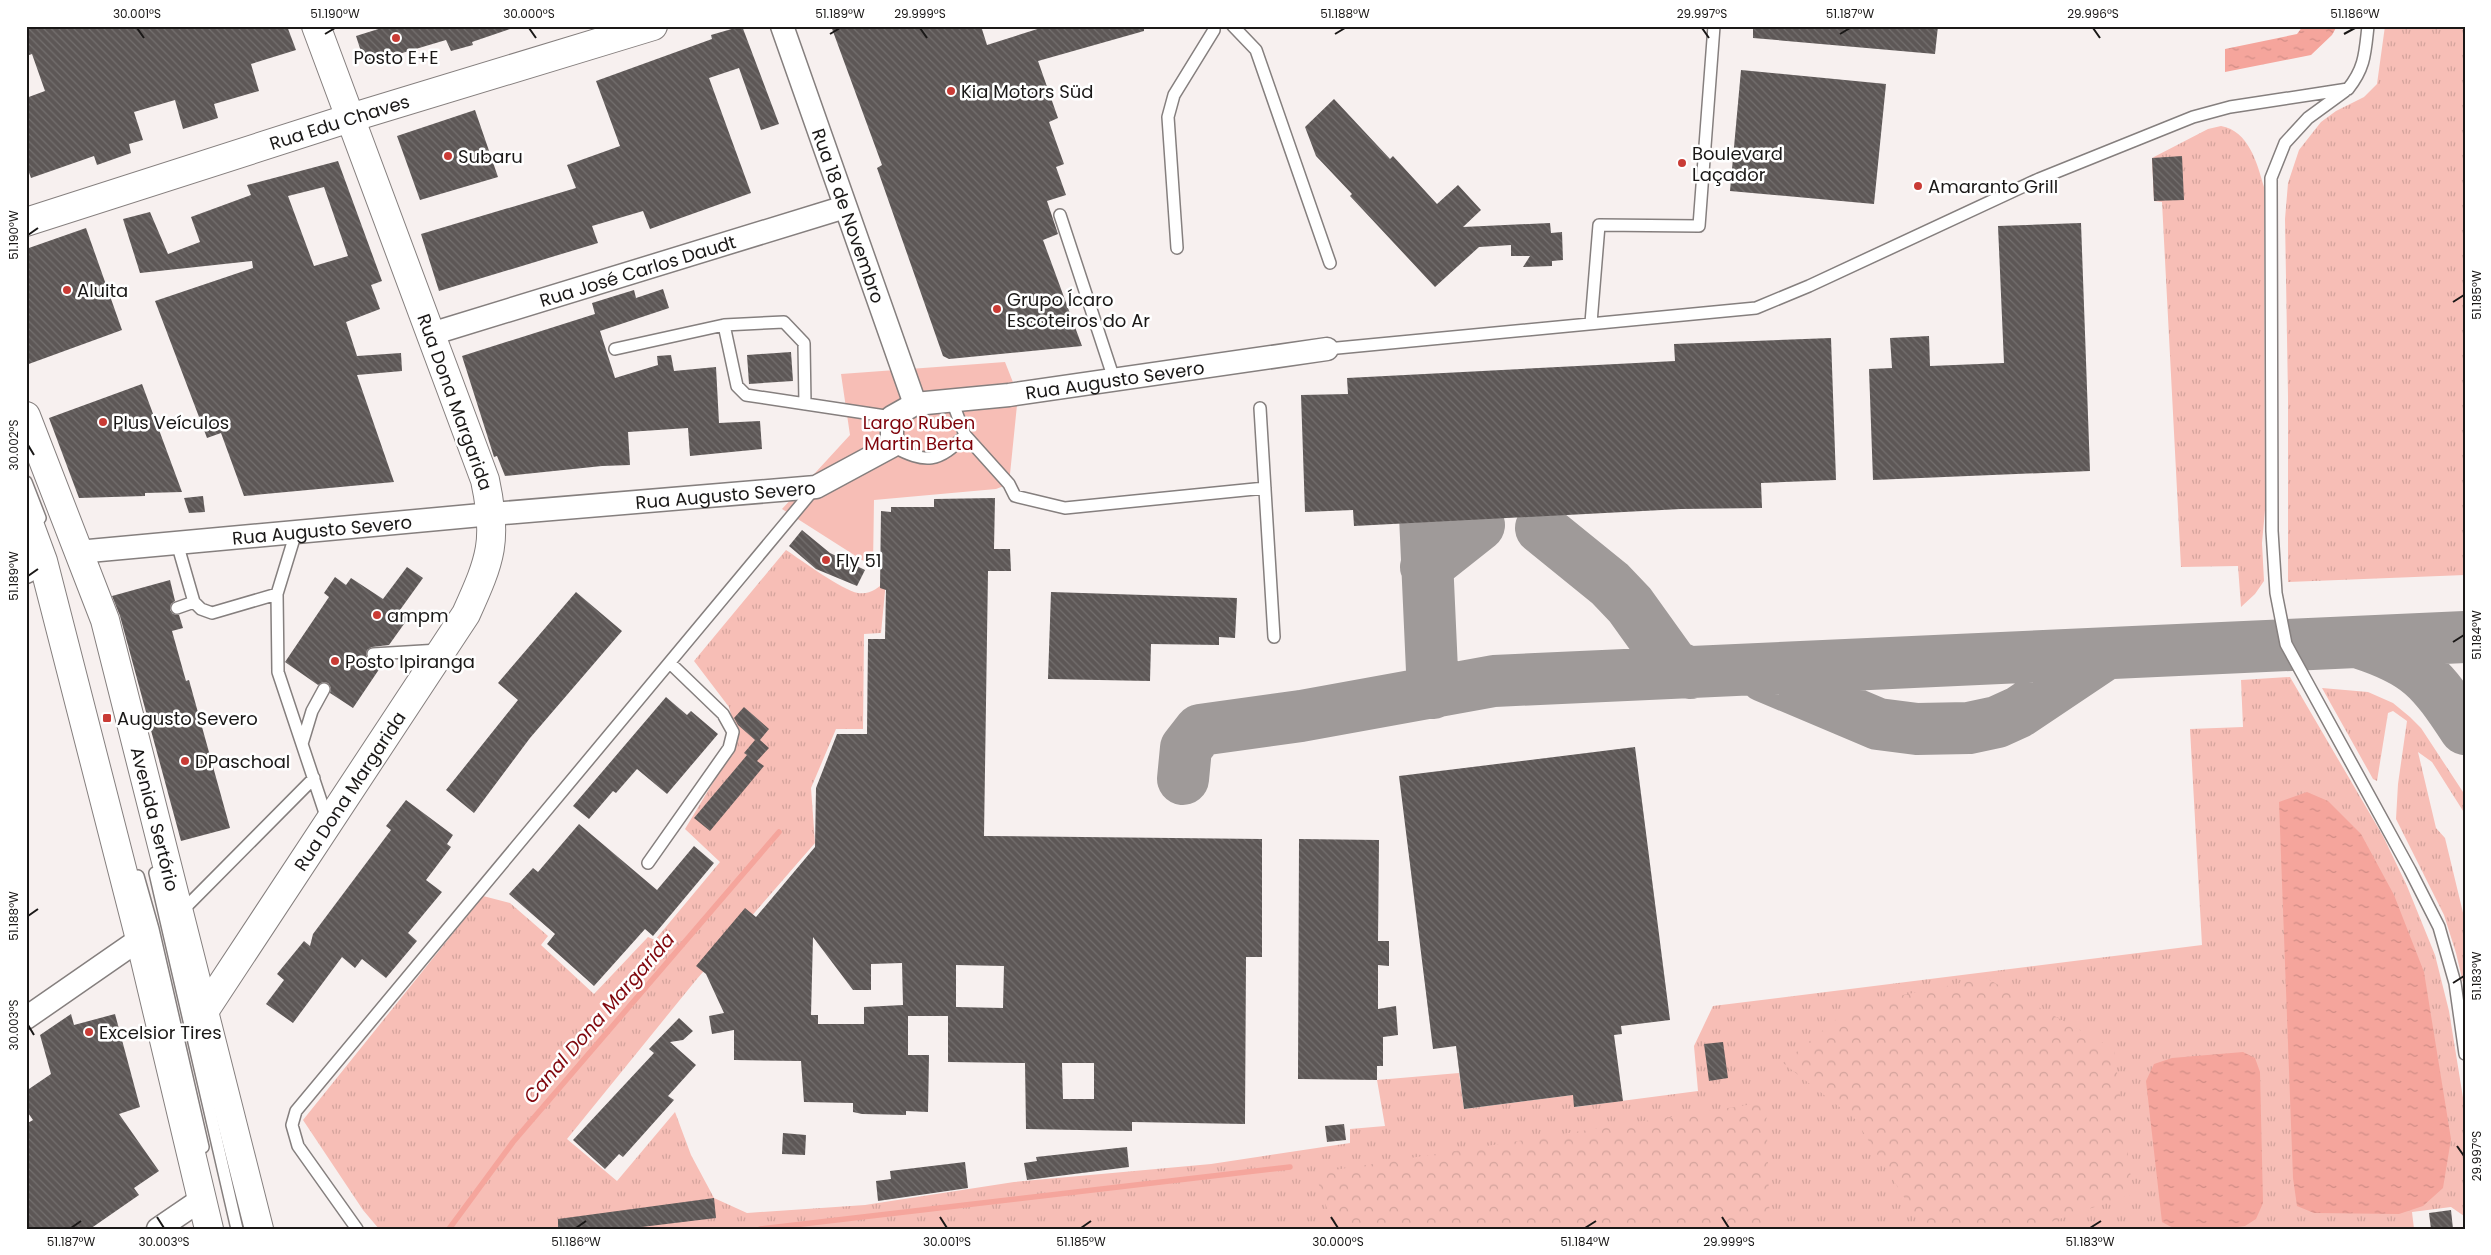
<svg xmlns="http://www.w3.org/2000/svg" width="2491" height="1255" viewBox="0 0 2491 1255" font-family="Poppins,sans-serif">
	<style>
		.grass { fill: url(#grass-tufts) }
		.forest { fill: url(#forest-crowns) }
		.green { fill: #f7beb6 }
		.water { fill: url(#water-ripples) }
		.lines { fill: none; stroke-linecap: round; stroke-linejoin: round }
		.stream { stroke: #f5a59c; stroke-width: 5.5 }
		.taxiway { stroke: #9f9a99; stroke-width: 52 }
		.building { fill: url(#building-back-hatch); fill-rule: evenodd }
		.service-casing { stroke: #857f7e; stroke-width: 14 }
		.minor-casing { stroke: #857f7e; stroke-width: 25 }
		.primary-casing { stroke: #857f7e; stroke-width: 30 }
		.service { stroke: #fff; stroke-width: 11 }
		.minor { stroke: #fff; stroke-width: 22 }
		.primary { stroke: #fff; stroke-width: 28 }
		.ticks { fill: none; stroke: #1a1817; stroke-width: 2 }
		.poi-dot { fill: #c93b35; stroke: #fff; stroke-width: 2 }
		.labels { text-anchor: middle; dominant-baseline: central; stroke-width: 5; stroke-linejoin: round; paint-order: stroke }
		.poi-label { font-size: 18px; fill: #1a1817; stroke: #fff; text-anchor: start }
		.street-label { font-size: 18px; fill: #1a1817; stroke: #fff }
		.park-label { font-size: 18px; fill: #7f040b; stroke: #fff }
		.water-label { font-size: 19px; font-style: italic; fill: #80070d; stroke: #fff }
		.neatline { fill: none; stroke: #1a1817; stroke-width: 2 }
		.ticks-label { font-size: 12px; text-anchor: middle; fill: #1a1817 }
	</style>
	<defs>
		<pattern id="grass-tufts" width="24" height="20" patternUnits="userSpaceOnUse" patternTransform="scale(1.25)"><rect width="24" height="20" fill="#f7beb6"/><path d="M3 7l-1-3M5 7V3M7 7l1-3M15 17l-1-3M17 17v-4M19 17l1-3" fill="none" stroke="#d3a39c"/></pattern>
		<pattern id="forest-crowns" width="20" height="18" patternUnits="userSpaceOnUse" patternTransform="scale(1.25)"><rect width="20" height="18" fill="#f7beb6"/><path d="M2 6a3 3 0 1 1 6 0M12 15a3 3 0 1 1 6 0" fill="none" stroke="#d3a39c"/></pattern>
		<pattern id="water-ripples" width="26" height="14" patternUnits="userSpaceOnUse" patternTransform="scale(1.25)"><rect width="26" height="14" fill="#f5a59c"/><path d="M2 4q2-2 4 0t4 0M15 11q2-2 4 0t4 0" fill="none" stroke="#d18d86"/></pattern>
		<pattern id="building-back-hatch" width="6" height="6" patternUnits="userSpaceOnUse" patternTransform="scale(1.25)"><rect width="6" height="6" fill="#5d5756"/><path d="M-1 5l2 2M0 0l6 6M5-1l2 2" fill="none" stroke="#74706f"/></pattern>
	</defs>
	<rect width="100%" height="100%" fill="#f7f0ef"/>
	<path class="grass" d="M2385 26H2465V575L2288 582V397L2285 219 2288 183 2299 150 2321 122 2336 111 2364 97 2377 84Z
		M2221 126C2249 131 2257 163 2264 187L2265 510 2262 543 2264 581 2255 594 2241 607 2238 566 2181 567 2162 202 2154 201 2152 158 2208 129Z
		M786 550C801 560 842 590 858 593 870 595 878 588 886 581L881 633 864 634 863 729H836L811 788 815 843 696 980 567 1139 617 1181 675 1112 691 1155 714 1198 747 1213 865 1205 1014 1182 1211 1164 1350 1143V1129L1385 1126 1377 1080 1459 1073 1464 1109 1573 1095 1575 1107 1698 1091 1694 1046 1713 1006 2202 945 2190 729 2243 727 2241 680 2290 677 2383 836 2407 886 2435 955 2449 1011 2465 1110 2464 1216 2451 1207 2412 1212 2414 1229H379L363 1210 303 1120 483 896 510 903 548 936 541 945 594 994 648 937 655 940 720 862 685 829 738 741 729 707 694 661Z
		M2322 688 2368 692 2393 703 2410 717 2421 728 2465 795V814L2432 762 2418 752 2436 828 2445 838 2465 921V991L2456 953 2444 915 2396 819 2398 784 2407 721 2393 711 2388 713 2377 781 2373 779Z"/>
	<path class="forest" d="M1986 978 2114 1049 2133 1194 2030 1229H1924L1855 1119 1783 1063 1854 1005Z
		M1766 1102 1770 1229H1334L1315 1173Z"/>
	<path class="green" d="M1005 362 1018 395 1009 484 996 489 874 500 873 567 782 509 850 435 841 374Z"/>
	<path class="water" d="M2303 26H2337L2332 35 2311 55 2225 72V49L2297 34Z
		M2307 792 2328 801 2361 834 2394 895 2424 972 2451 1139 2443 1188 2423 1206 2399 1214 2314 1213 2297 1206 2293 1178 2279 802Z
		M2243 1052 2255 1058 2260 1072 2263 1203 2256 1219 2245 1226 2220 1229H2175L2162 1222 2146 1081 2154 1064 2172 1058Z"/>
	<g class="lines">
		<path class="stream" d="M449 1229 513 1142 779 832
			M760 1229 1290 1167"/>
		<path class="taxiway" d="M1425 515 1433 693
			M1541 528 1610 584 1630 605 1673 665 1690 673
			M1426 567 1479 525
			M2360 643C2419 662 2432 679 2465 729
			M1764 676 1878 724 1917 729 1969 728 1997 722 2019 712 2104 655
			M1183 779 1186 748 1200 730 1301 716 1494 681 2465 637"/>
	</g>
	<path class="building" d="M26 26H287L296 50 251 64 259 91 214 104 218 118 183 129 175 100 134 112 143 140 129 144 131 153 97 165 94 156 31 178 26 164V98L45 91 32 54 26 56Z
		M388 26H510V29L472 42 473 45 451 51 446 40 365 64 356 36Z
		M742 26 779 124 761 130 739 68 709 78 751 193 650 229 643 211 592 226 598 243 439 291 421 234 576 188 567 165 620 146 596 81 712 39 711 35Z
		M831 26H981L987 45 1047 26H1144V31L1038 61 1058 118 1049 122 1064 164 1056 167 1066 195 1047 201 1058 234 1043 240 1082 346 949 359 943 356 877 168 882 165Z
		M1753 26H1938L1935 54 1753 38Z
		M1741 70 1886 84 1874 204 1730 191Z
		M1334 99 1390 159 1393 156 1437 204 1458 185 1481 210 1463 227 1550 223 1551 233 1562 232 1563 260 1552 261V266L1523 267 1530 256H1511V245L1479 247 1435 287 1350 196 1352 194 1316 156 1305 127Z
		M475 110 498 177 420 200 397 136Z
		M2182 156 2184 200 2154 201 2152 158Z
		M338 161 382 281 371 285 380 309 346 322 357 356 401 353 402 371 357 375 394 482 244 496 221 433 207 438 155 301 253 268 252 261 140 273 123 219 150 212 168 254 200 242 191 217 251 195 247 185ZM324 187 348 256 314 266 288 196Z
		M2081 223 2090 471 1873 480 1869 369 1892 368 1890 338 1929 336 1930 366 2004 363 1998 226Z
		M86 228 122 330 26 365V249Z
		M663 289 669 308 600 331 615 378 658 365 657 356 671 355 674 371 716 367 719 423 760 421 762 449 690 456 688 428 628 432 630 465 602 466 505 476 497 456 494 457 462 356 595 314 592 303 634 290 636 298Z
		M1831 338 1836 480 1761 483 1762 508 1681 509 1354 526 1353 510 1305 512 1301 395 1348 394 1347 378 1675 361 1674 344Z
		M791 352 793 381 749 384 747 355Z
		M142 384 182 492 145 493V496L79 498 49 418Z
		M203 496 205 512 189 513 184 498Z
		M995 498 994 549H1010L1011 571H988L984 836 1262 839V957H1246L1245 1124 1132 1122V1131L1026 1129 1025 1063 948 1062V1016H908V1055H929L928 1112 906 1111V1115L862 1114 853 1112V1103L804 1102 801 1061 734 1060V1030L712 1034 709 1016 724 1013 706 974 696 966 745 908 756 917 815 847 816 788 837 734H867L868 639H885L886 590 880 588 881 511 891 512V507H934V499ZM813 937 853 990H871V964L902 963 903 1005 864 1007V1024H818V1015H811ZM956 965 1004 966 1003 1008 956 1007ZM1062 1063H1094V1099H1063Z
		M802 530 830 553 865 570 857 586 816 569 789 546Z
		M407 567 423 578 400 610 409 617 389 645 372 647 367 650 366 655 369 660 384 662 353 708 330 693 331 688 328 683 323 682 318 685 285 662 329 597 324 593 335 577 346 585 351 578 383 599Z
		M170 580 175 601 171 604 170 610 173 614 179 615 183 628 172 631 184 674 186 681 189 680 230 828 181 841 120 616 112 596Z
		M576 592 622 631 530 738 474 813 446 790 518 700 498 683Z
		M1051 592 1237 598 1235 638 1219 637V645L1151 644 1150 681 1048 679Z
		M666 697 687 715 691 711 718 734 667 794 637 769 616 793 613 791 589 819 573 806Z
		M744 707 769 729 760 740 769 748 757 761 764 766 710 831 694 818 747 755 744 753 755 740 738 725 734 718Z
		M1635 747 1670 1020 1621 1026 1622 1034 1614 1035 1623 1101 1574 1107 1573 1095 1464 1109 1456 1046 1433 1049 1399 776Z
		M406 800 453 835 447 844 451 847 426 880 442 892 408 933 417 941 386 978 362 959 355 968 342 957 293 1023 266 1004 284 980 277 974 304 941 310 946 313 934 391 830 386 826Z
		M579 824 657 890 694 846 714 863 653 936 645 929 594 986 547 944 555 934 509 894 533 868 538 872Z
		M1299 839 1379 840 1378 941H1389V966L1378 965V1009L1396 1006 1398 1035 1383 1037V1066H1377V1080L1298 1079Z
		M71 1014 74 1025 115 1014 140 1107 119 1114 159 1171 134 1188 139 1195 90 1229H26V1124L33 1120 26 1110V1091L51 1074 40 1035Z
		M679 1018 693 1031 683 1040 670 1042 696 1065 668 1096 674 1100 623 1157 619 1154 605 1169 573 1140 654 1053 649 1049Z
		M1723 1042 1728 1078 1709 1081 1704 1044Z
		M1344 1124 1346 1140 1327 1142 1325 1126Z
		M783 1133 806 1135 805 1155 782 1154Z
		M1127 1147 1129 1167 1027 1180 1024 1163 1037 1161 1036 1157Z
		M965 1162 968 1188 878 1201 876 1181 891 1179 890 1171Z
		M714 1198 716 1218 625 1229H558V1219Z
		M2451 1210 2453 1229H2431L2429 1213Z"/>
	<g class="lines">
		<g class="service-casing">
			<path id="service" d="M1233 26 1256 50 1330 263
				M2345 91 2308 118 2285 143 2271 178 2272 531 2276 593 2286 644 2410 870 2439 927 2455 983 2465 1054
				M1060 215 1114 379
				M1177 248 1168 117 1174 95 1214 30V26
				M1591 323 1599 225 1699 226 1714 26
				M724 325 784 322 804 343 805 404
				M615 349 724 325 737 386 746 395 892 417
				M1327 349 1756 308 1809 286 2039 179 2193 117 2230 107 2348 89C2365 68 2365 53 2368 26
				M1260 408 1274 637
				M965 435 1009 484 1015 496 1065 508 1265 488
				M892 446C926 464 939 463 965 435L952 401
				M26 482 40 518
				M296 532 277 594 278 672 327 819
				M177 543 194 602 201 609 212 613 277 594
				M177 608 194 602
				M373 654 439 650
				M302 744 312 711 324 689
				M648 863 729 748 733 732 723 714 670 663
				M155 873 237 1229
				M138 876 153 929 203 1147
				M180 913 314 778
				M357 1229 298 1146 292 1125 296 1111 814 489"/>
		</g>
		<g class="minor-casing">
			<g id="minor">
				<path id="s1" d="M782 26 915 404"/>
				<path id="s2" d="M431 334 845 207"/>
				<path id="s3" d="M78 552 492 514 816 487 892 446V417L915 404 1009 395 1327 349"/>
				<path d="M26 572 43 561"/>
				<path d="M26 1018 140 939"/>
				<path d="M158 1229 202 1199"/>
			</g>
		</g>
		<g class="primary-casing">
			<g id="primary">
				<path id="s4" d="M26 222 350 118 653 26"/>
				<path id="s5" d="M26 416 105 620 259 1229"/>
				<path d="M26 515 43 561 140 939 209 1229"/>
				<path id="s6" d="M203 1013 466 614C491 559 498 540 485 480L316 26"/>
			</g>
		</g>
		<use href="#service" class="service"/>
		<use href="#minor" class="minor"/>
		<use href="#primary" class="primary"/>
	</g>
	<path class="ticks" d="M137 28 144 38M529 28 536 38M920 28 927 38M1702 28 1709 38M2093 28 2100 38M325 34 335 28M830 34 840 28M1335 34 1345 28M1840 34 1850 28M2344 34 2355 28M28 235 38 228M2453 302 2464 295M28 445 34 455M28 576 38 569M2453 642 2464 635M28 916 38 909M2453 983 2464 976M28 1025 34 1035M2457 1146 2464 1156M157 1217 164 1228M940 1217 947 1228M1331 1217 1338 1228M1722 1217 1729 1228M71 1228 81 1221M576 1228 586 1221M1081 1228 1091 1221M1585 1228 1596 1221M2090 1228 2101 1221"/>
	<g class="poi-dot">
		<circle cx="396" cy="38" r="5"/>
		<circle cx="951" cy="91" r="5"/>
		<circle cx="448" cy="156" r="5"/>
		<circle cx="1682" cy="163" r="5"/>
		<circle cx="1918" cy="186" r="5"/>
		<circle cx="67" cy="290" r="5"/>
		<circle cx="997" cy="309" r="5"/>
		<circle cx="103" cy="422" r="5"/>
		<circle cx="826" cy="560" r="5"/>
		<circle cx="377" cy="615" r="5"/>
		<circle cx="335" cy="661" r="5"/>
		<rect x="102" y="713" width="10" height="10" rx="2.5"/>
		<circle cx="185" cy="761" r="5"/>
		<circle cx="89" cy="1032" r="5"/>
	</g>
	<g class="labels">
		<g class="poi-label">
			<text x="396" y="57" text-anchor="middle">Posto E+E</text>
			<text x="961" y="91">Kia Motors Süd</text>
			<text x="1692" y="153">Boulevard<tspan x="1692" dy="21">Laçador</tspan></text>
			<text x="458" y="156">Subaru</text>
			<text x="1928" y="186">Amaranto Grill</text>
			<text x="77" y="290">Aluita</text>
			<text x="1007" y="299">Grupo Ícaro<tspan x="1007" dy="21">Escoteiros do Ar</tspan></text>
			<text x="113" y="422">Plus Veículos</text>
			<text x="836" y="560">Fly 51</text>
			<text x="387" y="615">ampm</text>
			<text x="345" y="661">Posto Ipiranga</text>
			<text x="117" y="718">Augusto Severo</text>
			<text x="195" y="761">DPaschoal</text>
			<text x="99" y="1032">Excelsior Tires</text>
		</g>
		<g class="street-label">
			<text stroke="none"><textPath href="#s4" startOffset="329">Rua Edu Chaves</textPath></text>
			<text stroke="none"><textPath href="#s1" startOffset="201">Rua 18 de Novembro</textPath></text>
			<text stroke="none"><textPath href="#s2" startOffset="216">Rua José Carlos Daudt</textPath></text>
			<text stroke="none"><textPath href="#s3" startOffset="1084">Rua Augusto Severo</textPath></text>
			<text transform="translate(455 402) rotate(70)">Rua Dona Margarida</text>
			<text stroke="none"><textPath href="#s3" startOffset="650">Rua Augusto Severo</textPath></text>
			<text stroke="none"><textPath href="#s3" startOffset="245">Rua Augusto Severo</textPath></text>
			<text stroke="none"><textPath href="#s6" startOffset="266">Rua Dona Margarida</textPath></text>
			<text stroke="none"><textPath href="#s5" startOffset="424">Avenida Sertório</textPath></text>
		</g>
		<g class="park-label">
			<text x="919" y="422">Largo Ruben<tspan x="919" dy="21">Martin Berta</tspan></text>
		</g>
		<g class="water-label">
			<text transform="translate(599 1018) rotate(-49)">Canal Dona Margarida</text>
		</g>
	</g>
	<rect width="2491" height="1255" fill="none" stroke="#ffffff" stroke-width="55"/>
	<rect x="28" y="28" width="2436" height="1200" class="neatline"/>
	<g class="ticks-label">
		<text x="137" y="18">30.001°S</text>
		<text x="335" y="18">51.190°W</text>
		<text x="529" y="18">30.000°S</text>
		<text x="840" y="18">51.189°W</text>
		<text x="920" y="18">29.999°S</text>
		<text x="1345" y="18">51.188°W</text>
		<text x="1702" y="18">29.997°S</text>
		<text x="1850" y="18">51.187°W</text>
		<text x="2093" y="18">29.996°S</text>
		<text x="2355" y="18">51.186°W</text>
		<text transform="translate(14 235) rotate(-90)" y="4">51.190°W</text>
		<text transform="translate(2477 295) rotate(-90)" y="4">51.185°W</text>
		<text transform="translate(14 445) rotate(-90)" y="4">30.002°S</text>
		<text transform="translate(14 576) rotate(-90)" y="4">51.189°W</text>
		<text transform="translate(2477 635) rotate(-90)" y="4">51.184°W</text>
		<text transform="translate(14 916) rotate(-90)" y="4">51.188°W</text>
		<text transform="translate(2477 976) rotate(-90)" y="4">51.183°W</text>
		<text transform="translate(14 1025) rotate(-90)" y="4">30.003°S</text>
		<text transform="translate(2477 1156) rotate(-90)" y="4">29.997°S</text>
		<text x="71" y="1246">51.187°W</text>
		<text x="164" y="1246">30.003°S</text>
		<text x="576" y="1246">51.186°W</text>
		<text x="947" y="1246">30.001°S</text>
		<text x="1081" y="1246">51.185°W</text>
		<text x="1338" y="1246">30.000°S</text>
		<text x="1585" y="1246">51.184°W</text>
		<text x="1729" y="1246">29.999°S</text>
		<text x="2090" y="1246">51.183°W</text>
	</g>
</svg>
